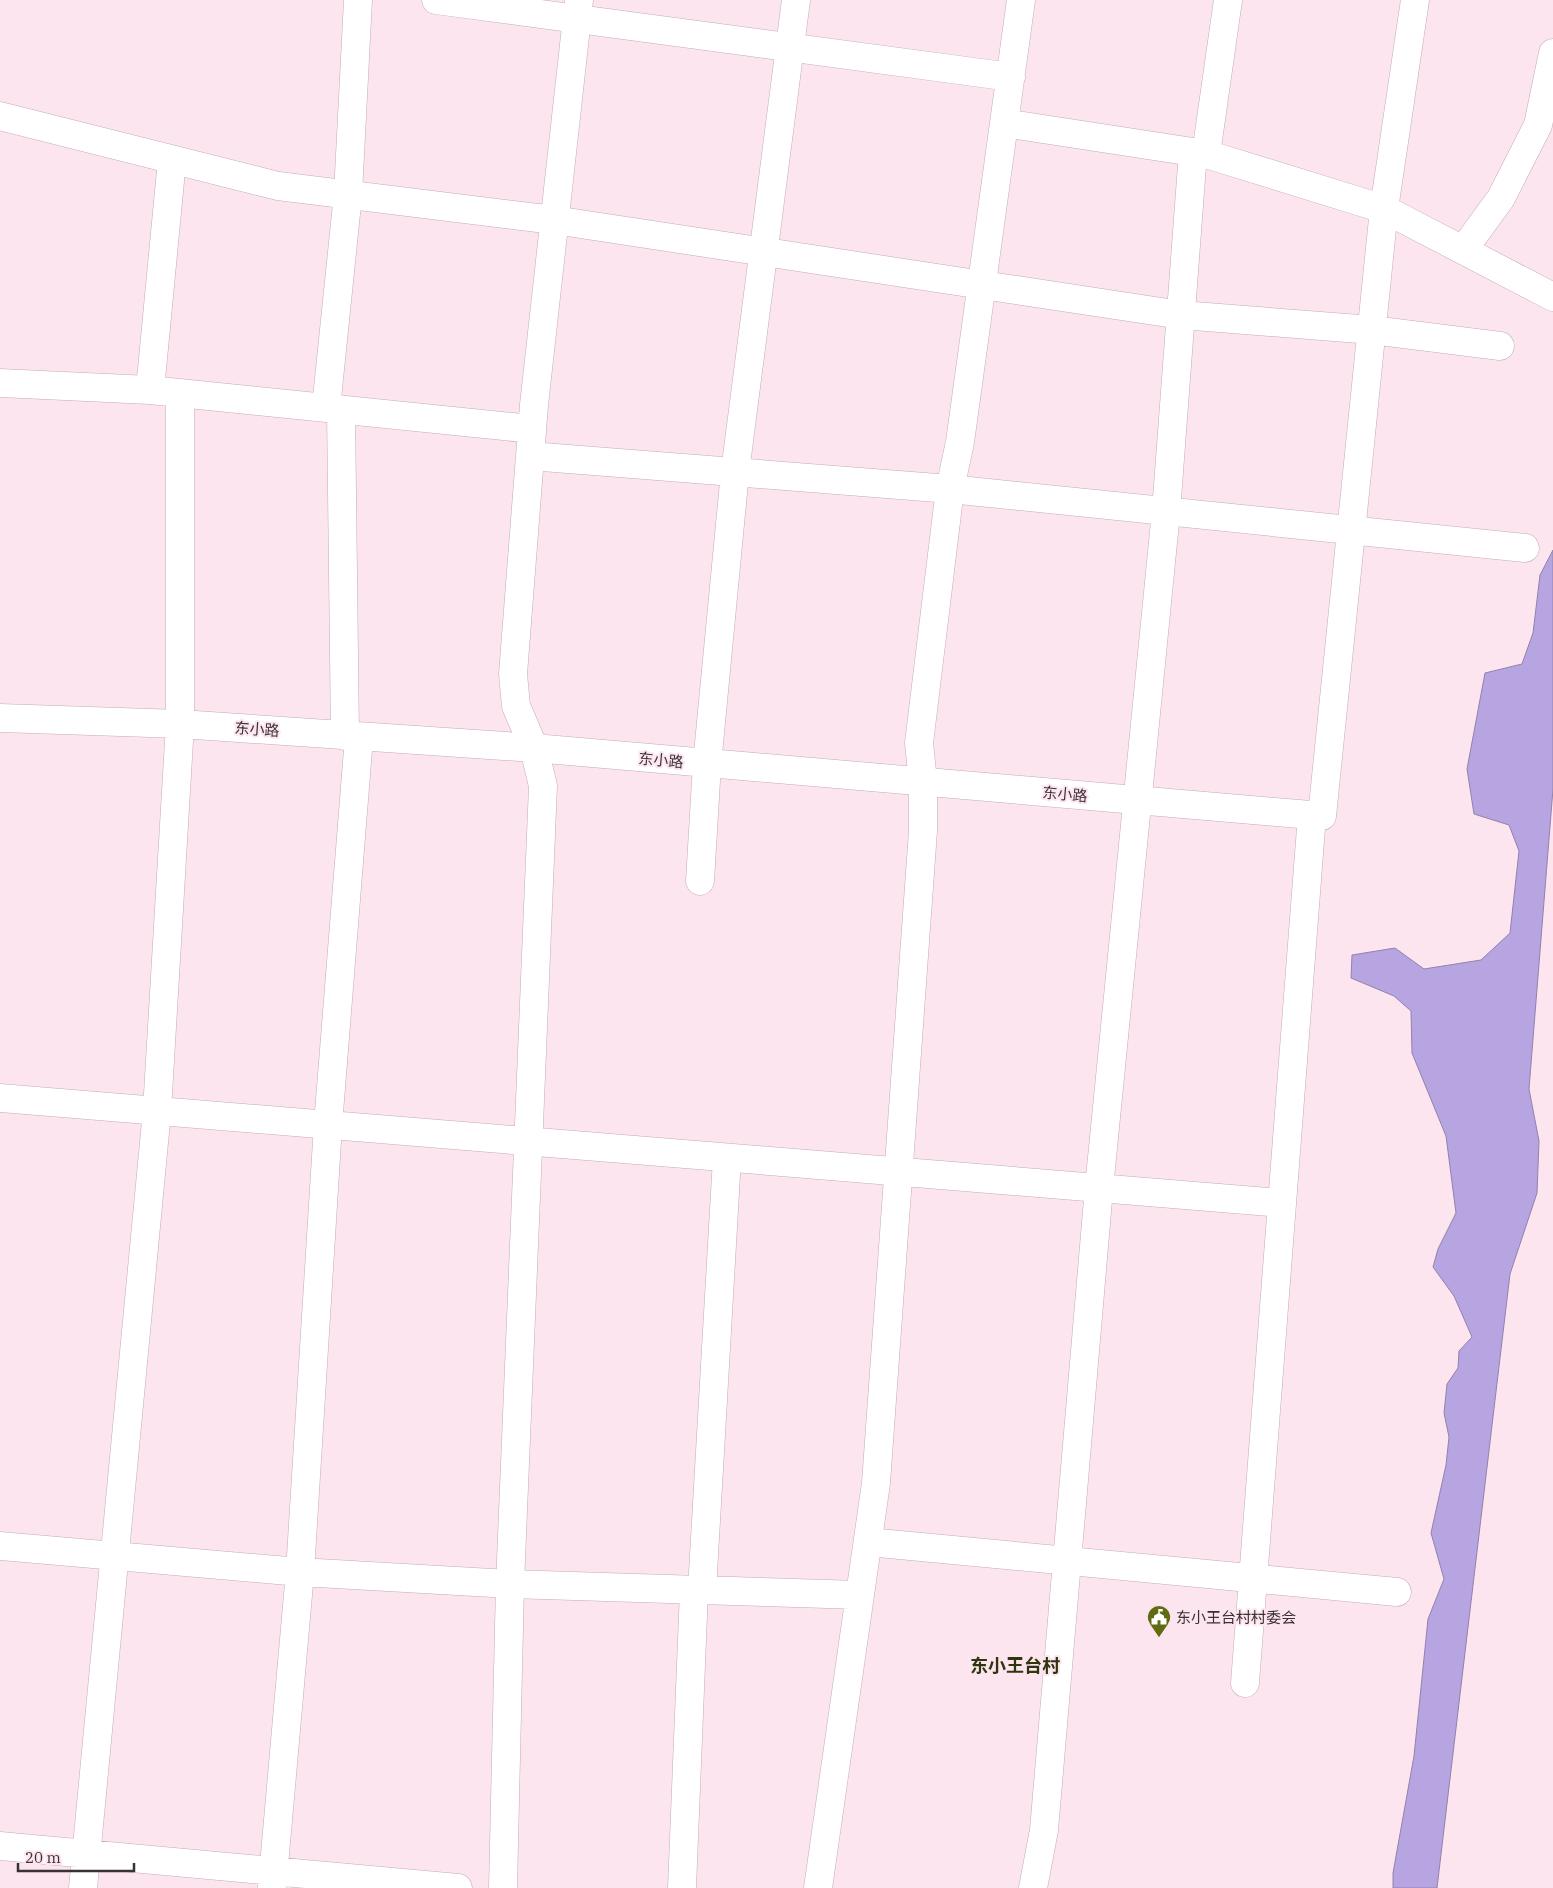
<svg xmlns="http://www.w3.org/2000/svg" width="1553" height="1888" viewBox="0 0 1553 1888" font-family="'IBM Plex Serif','Noto Sans SC',serif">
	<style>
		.water { fill: #b6a5e0; stroke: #9182ad }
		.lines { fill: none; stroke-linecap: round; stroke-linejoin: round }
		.minor-casing { stroke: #c3acb6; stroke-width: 29 }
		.minor { stroke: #fff; stroke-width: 28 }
		.labels { text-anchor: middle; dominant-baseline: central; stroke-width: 4; stroke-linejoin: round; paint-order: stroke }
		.street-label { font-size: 15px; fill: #3a3135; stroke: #fde5ef }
		.poi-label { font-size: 15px; fill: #3a3135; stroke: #fde5ef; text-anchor: start }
		.quarter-label { font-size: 18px; font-weight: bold; fill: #2f350d; stroke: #fde5ef }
	</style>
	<rect width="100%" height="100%" fill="#fde5ef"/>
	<path class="water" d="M1553 550V789L1529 1089 1539 1141 1537 1193 1510 1274 1437 1888H1393V1873L1414 1756 1428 1619 1444 1579 1431 1533 1446 1465 1449 1437 1444 1413 1447 1384 1458 1368 1459 1351 1472 1337 1454 1296 1433 1267 1438 1249 1456 1213 1446 1136 1412 1053 1411 1011 1394 996 1351 978 1352 955 1395 948 1424 969 1481 960 1510 933 1519 851 1509 825 1474 814 1467 769 1485 673 1522 664 1533 633 1540 575Z"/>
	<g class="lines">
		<g class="minor-casing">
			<path id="minor" d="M436 0 1011 77
				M0 116 278 186 554 220 1181 315 1372 330 1500 346
				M1004 123 1206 154 1384 209 1553 297
				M1206 154 1228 0
				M1463 250 1501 198 1538 125 1553 53
				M0 383 150 390 532 429
				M150 390 172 160
				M326 408 348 194 358 0
				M341 410 345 736
				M530 456 950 489 1525 548
				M0 718 180 724 534 748 1322 816 1384 209 1415 0
				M700 881 707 764 735 472 796 0
				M0 1098 1282 1203
				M868 1542 1397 1592
				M0 1546 300 1572 510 1584 860 1595
				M702 1590 727 1158
				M1245 1683 1312 815
				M0 1846 458 1888
				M83 1888 157 1111 180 724V393
				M272 1888 300 1572 328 1125 359 737
				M503 1888 510 1584 543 786 534 748 516 706 513 674 534 405 579 0
				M682 1888 694 1590
				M818 1888 876 1483 923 831V782L919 743 950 489 960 442 1021 0
				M1033 1888 1044 1830 1099 1188 1166 512 1193 152"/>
		</g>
		<use href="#minor" class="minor"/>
	</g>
	<defs>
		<g id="civic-pin" transform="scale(1.25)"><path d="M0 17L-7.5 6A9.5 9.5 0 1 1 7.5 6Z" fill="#606b12" stroke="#fde5ef"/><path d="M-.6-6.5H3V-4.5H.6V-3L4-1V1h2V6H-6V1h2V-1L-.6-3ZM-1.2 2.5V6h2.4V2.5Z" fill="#fff"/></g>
	</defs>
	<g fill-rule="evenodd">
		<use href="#civic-pin" x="1159" y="1617"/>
	</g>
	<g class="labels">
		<g class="street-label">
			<text transform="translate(257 729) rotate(4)">东小路</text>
			<text transform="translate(661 760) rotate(5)">东小路</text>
			<text transform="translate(1065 794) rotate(5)">东小路</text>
		</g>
		<g class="poi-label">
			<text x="1176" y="1617">东小王台村村委会</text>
		</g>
		<g class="quarter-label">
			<text x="1015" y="1665">东小王台村</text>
		</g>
	</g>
	<path d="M18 1863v8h116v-8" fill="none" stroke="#3a3135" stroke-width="2.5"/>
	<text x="25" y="1863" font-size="15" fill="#3a3135" stroke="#fde5ef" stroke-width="4" paint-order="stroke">20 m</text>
</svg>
